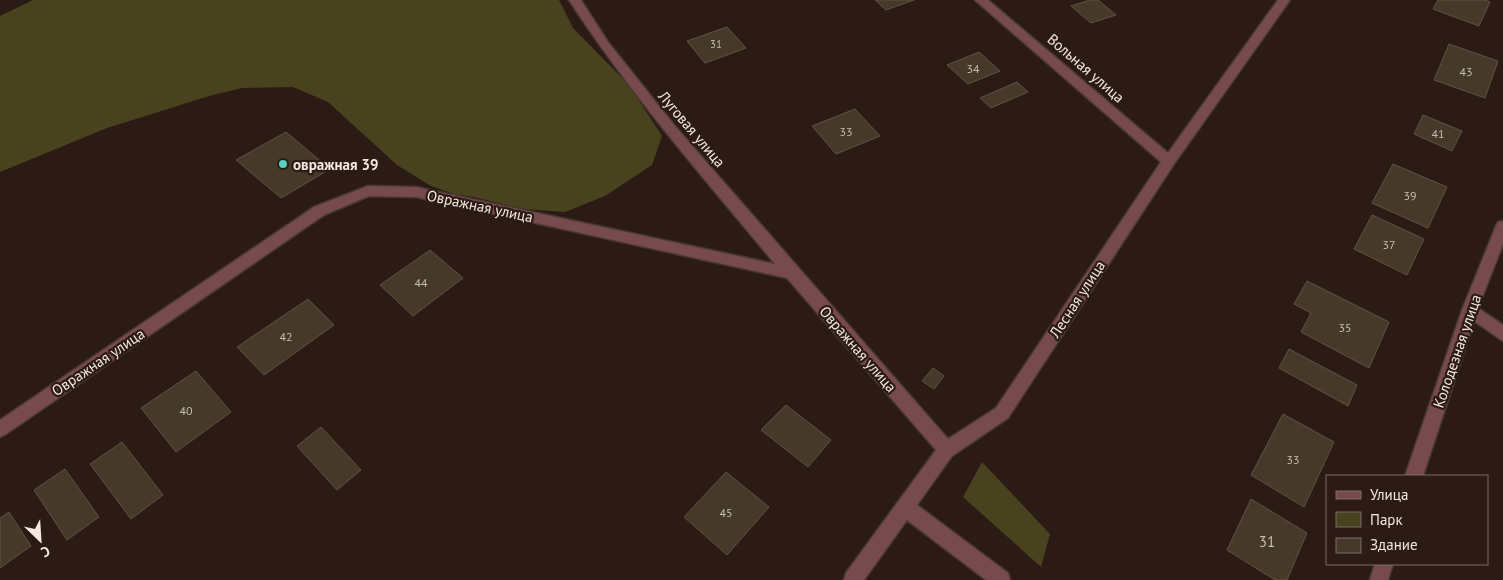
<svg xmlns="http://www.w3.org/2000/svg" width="1503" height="580" viewBox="0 0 1503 580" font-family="'PT Sans',sans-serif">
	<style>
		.green { fill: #49421f }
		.building { fill: #45392a; stroke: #605243 }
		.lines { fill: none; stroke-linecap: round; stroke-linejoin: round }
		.street-casing { stroke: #483832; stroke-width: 3 }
		.street { fill: #764a4e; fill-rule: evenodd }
		.poi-dot { fill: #58cec1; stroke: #2c1b15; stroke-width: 2 }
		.labels { text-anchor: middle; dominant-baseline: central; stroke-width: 4.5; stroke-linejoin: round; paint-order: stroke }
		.far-number-label { font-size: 11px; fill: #c8bcb5 }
		.number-label { font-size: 12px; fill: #c8bcb5 }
		.street-label { font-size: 15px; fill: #f4e8e3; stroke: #2c1b15 }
		.poi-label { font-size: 15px; font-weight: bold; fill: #f4e8e3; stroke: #2c1b15; text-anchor: start }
		.near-number-label { font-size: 15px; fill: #c8bcb5 }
	</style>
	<rect width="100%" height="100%" fill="#2c1b15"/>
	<path class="green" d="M33 0H559L573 28 629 85 662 136 652 165 605 196 565 212 524 209 474 197 454 194 431 186 397 165 328 102 293 87 242 88 209 96 107 128 0 172V16Z
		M982 462 1050 534 1041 567 963 497Z"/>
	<path class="building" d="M875 0H914L886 10Z
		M1090 0H1098L1116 15 1091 23 1071 6Z
		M1438 0H1485L1490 2 1479 26 1433 9Z
		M727 27 746 48 705 63 687 41Z
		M1449 44 1498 61 1485 98 1434 80Z
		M979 52 1000 71 968 84 947 65Z
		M1017 82 1028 92 991 108 980 98Z
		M855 109 880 136 836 154 812 126Z
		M1423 115 1462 131 1452 151 1414 134Z
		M286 132 330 169 281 198 236 160Z
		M1393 164 1447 187 1428 228 1372 203Z
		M1372 215 1424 239 1407 275 1354 249Z
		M430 250 463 278 413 316 380 285Z
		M1307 281 1389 322 1369 368 1301 332 1311 313 1294 304Z
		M308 299 334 325 264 375 237 347Z
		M1289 349 1357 385 1348 406 1279 368Z
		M933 368 944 376 934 389 922 381Z
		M196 371 231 412 176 452 141 408Z
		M786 405 831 440 808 467 761 430Z
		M1283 414 1334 442 1304 507 1251 475Z
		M321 427 361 470 337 490 297 446Z
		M122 442 163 495 131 519 90 464Z
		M65 469 99 517 67 540 34 490Z
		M726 472 769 507 727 555 684 517Z
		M1251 499 1307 533 1287 580H1275L1227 550Z
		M9 512 31 546 0 568V518Z"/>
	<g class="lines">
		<g class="street-casing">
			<path id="street" d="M569 0H581L608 42 674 125 948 439 996 408 1161 162 975 0H988L1168 153 1278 0H1290L1174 164 1008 418 952 456 917 505 1008 573 1010 580H986L907 520 864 580H844L846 573 936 450 787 278 416 197 369 196 324 215 6 434 0 437V420L314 207 368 186 416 187 775 264C704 178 630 94 569 0Z
				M1503 221V244L1478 308 1503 325V341L1474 321 1423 476H1405L1462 310 1496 226 1498 222Z
				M1375 564H1393L1388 580H1370Z"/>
		</g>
		<use href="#street" class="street"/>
	</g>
	<circle class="poi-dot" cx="283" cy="164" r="5"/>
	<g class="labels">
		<g class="far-number-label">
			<text x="716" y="44">31</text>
		</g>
		<g class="number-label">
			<text x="973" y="68">34</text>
			<text x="1466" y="71">43</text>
			<text x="846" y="131">33</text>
			<text x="1438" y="133">41</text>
			<text x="1410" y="195">39</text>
			<text x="1389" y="244">37</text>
			<text x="421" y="282">44</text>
			<text x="1345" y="327">35</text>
			<text x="286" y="336">42</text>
			<text x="186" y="410">40</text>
			<text x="1293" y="459">33</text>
			<text x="726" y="512">45</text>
		</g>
		<g class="street-label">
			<text transform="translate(1086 68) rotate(41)">Вольная улица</text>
			<text transform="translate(692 129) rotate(50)">Луговая улица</text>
			<text transform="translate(480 206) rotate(12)">Овражная улица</text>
			<text transform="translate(1077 299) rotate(-57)">Лесная улица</text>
			<text transform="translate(858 349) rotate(49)">Овражная улица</text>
			<text transform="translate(1457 351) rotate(-71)">Колодезная улица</text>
			<text transform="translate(98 362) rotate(-34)">Овражная улица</text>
		</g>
		<g class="poi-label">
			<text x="293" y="164">овражная 39</text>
		</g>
		<g class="near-number-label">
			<text x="1267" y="541">31</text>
		</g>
	</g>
	<rect x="1326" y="475" width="162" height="90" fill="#2c1b15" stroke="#7c6d67"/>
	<rect x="1336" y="491" width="25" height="8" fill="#764a4e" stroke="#7c6d67"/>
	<text x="1370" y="500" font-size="15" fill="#f4e8e3">Улица</text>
	<rect x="1336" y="512" width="25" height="15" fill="#49421f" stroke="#7c6d67"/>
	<text x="1370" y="525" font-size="15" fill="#f4e8e3">Парк</text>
	<rect x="1336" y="538" width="25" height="15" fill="#45392a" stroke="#7c6d67"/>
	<text x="1370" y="550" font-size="15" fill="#f4e8e3">Здание</text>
	<g transform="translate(40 540) rotate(155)" stroke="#2c1b15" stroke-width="4" paint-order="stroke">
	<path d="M0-4L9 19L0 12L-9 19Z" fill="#f4e8e3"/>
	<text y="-8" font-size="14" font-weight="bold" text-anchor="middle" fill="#f4e8e3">С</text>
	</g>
</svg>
